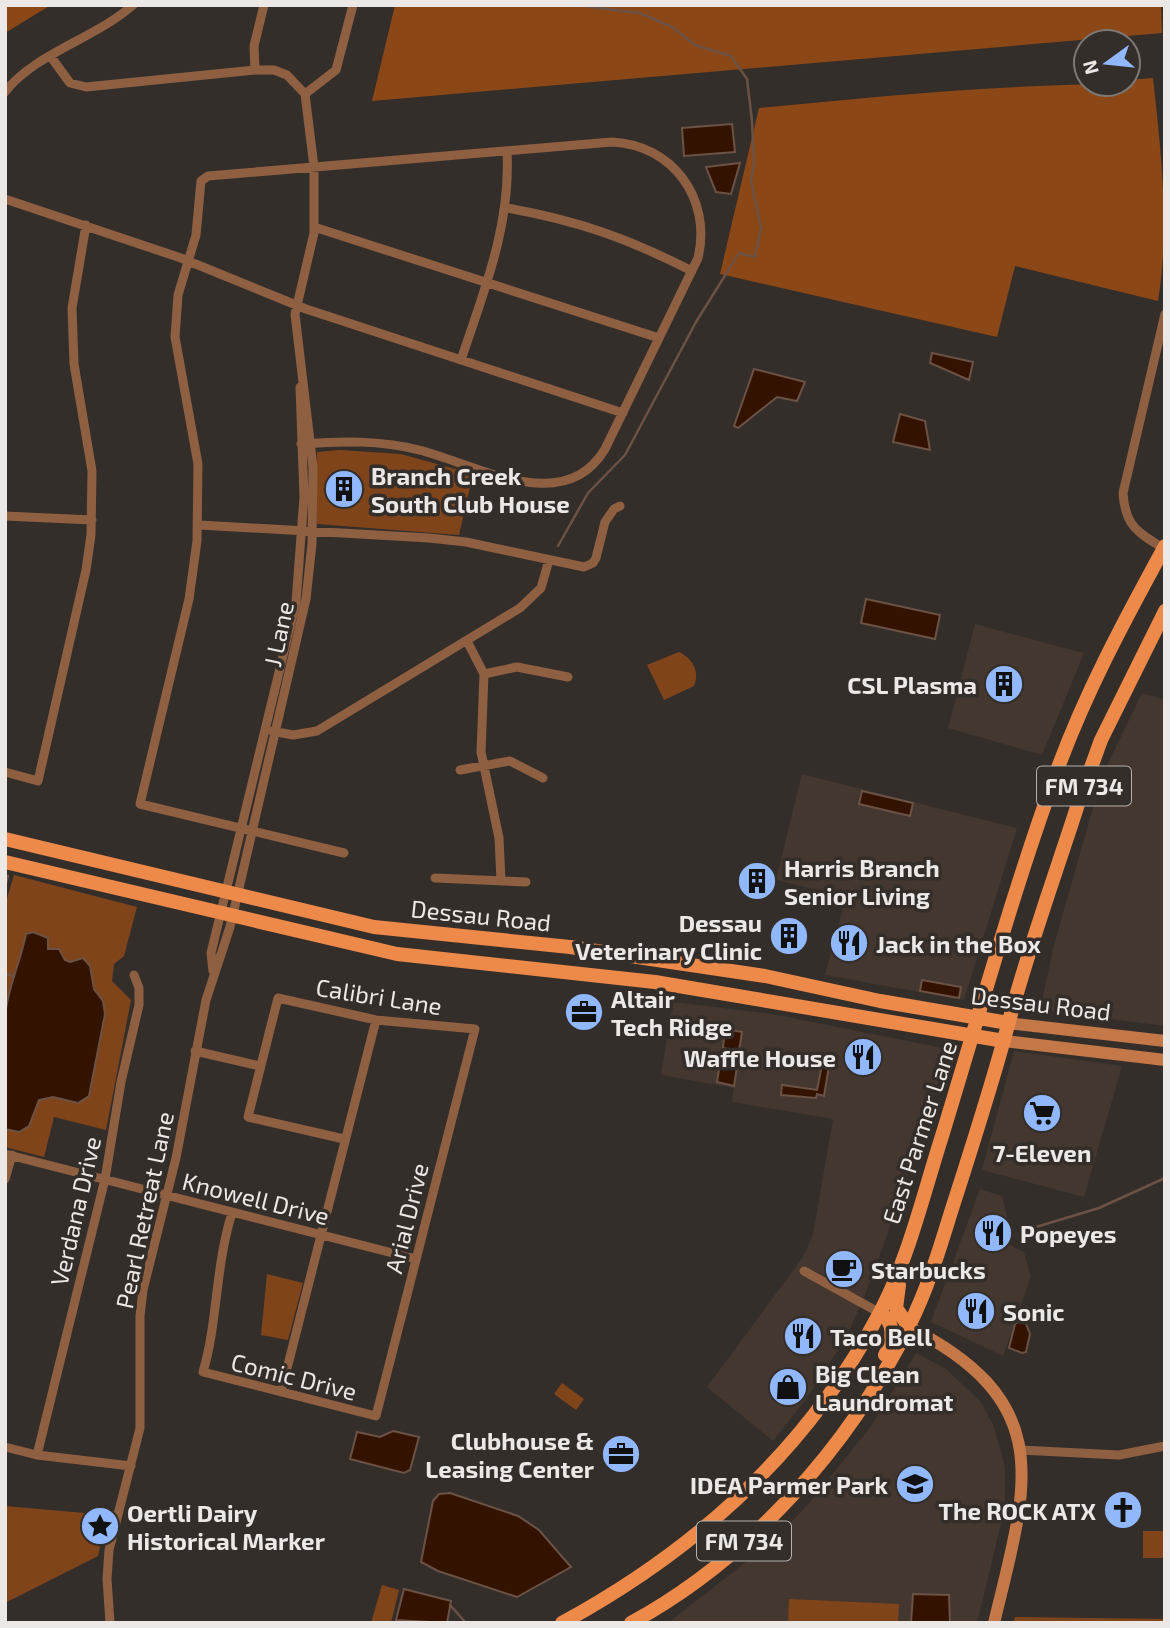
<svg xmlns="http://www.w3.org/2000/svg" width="1170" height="1628" viewBox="0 0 1170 1628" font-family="'Exo 2',sans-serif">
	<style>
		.built { fill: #433730 }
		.green { fill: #80441b }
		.forest { fill: #8c4716 }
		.water { fill: #341200; stroke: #6b5245; stroke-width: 2 }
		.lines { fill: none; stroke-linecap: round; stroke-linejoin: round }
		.stream { stroke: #6b5245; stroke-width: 2.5 }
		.street { stroke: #8f5f42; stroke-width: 9 }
		.secondary { stroke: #c57847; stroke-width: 12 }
		.primary { stroke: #ee8a49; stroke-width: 14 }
		.labels { text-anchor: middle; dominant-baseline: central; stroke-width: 7; stroke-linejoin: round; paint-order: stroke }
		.shield { fill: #342e2b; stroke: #b5b0ad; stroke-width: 2 }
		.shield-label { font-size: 23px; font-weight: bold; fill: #ece8e5 }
		.poi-label { font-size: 24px; font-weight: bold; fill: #ece8e5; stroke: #342e2b; text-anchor: start }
		.street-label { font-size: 24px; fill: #ece8e5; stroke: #342e2b }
	</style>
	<rect width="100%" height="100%" fill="#342e2b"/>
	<path class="built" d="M975 624 1084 653 1042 755 948 728Z
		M1142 693 1165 700V1026L1040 1010 1054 945 1102 776Z
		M802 774 1017 828 964 1000 825 975 846 897 776 880Z
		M673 1002 772 1014 948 1049 919 1144 871 1280 847 1336 806 1399 773 1441 707 1387 803 1257 813 1235 833 1119 732 1102 734 1088 661 1075Z
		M1014 1051 1122 1066 1084 1197 982 1170Z
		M980 1189 1002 1196 1008 1221 1006 1243 1024 1252 1031 1277 1003 1356 931 1322Z
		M916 1353 946 1369 981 1402 994 1427 1005 1467V1507L977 1623H668L774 1540 811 1501 872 1425Z"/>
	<path class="green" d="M339 450 401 454 473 474 459 535 317 524V452Z
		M679 652C693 659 700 671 694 686L664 700 647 665Z
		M14 875 137 907 124 956 114 964 112 981 131 1000 106 1130 54 1117 44 1157 5 1147V905Z
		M267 1274 303 1283 288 1340 261 1335Z
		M562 1383 584 1399 576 1410 554 1394Z
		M5 1506 107 1515 98 1556 5 1603Z
		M1143 1531H1165V1558H1143Z
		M382 1585 399 1590 391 1623H371Z
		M789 1599 899 1604 898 1623H788Z
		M1015 1617 1165 1619V1623H1013Z"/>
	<path class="forest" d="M5 5H51L5 33Z
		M395 5H1161L1162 33 372 101Z
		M1153 78C1161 152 1170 227 1158 301L1015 266 997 337 720 274 759 108C882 96 1007 84 1128 84V80Z"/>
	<path class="water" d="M732 124 735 152 684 156 682 128Z
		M740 163 731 194 716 192 706 167Z
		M932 353 973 362 969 380 930 363Z
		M754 369 805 382 797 401 777 397 738 428 734 426Z
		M900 414 925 421 930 450 893 442Z
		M866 599 940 615 935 639 861 623Z
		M862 791 913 803 910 816 859 804Z
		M33 932 48 938V949H59L65 960 70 962 83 958 90 966 94 989 103 1001 105 1014 89 1096 78 1103 53 1097 39 1100 29 1126 19 1132 5 1129C5 1092 1 1053 5 1016 8 986 20 964 26 934Z
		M922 980 961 987 959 998 920 991Z
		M725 1029 742 1032 739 1051 723 1048Z
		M722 1051 739 1054 734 1086 717 1082Z
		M822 1065 829 1066 824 1096 817 1094 816 1098 781 1095 782 1085 817 1090Z
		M1024 1319 1030 1334 1026 1352 1022 1353 1009 1348 1015 1324Z
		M393 1431 419 1437 410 1470 404 1473 350 1459 357 1432 380 1437Z
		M450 1493 518 1516 539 1530 571 1567 517 1597 438 1571 421 1562 433 1501 439 1494Z
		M404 1589 451 1601 447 1623 396 1620Z
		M913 1594 949 1595 950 1623H911Z"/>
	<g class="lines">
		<path class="stream" d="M548 5 583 6 640 13 672 27 695 45 731 56 747 79 752 121 754 165 751 181 761 228 755 257 739 253 696 322 625 455 588 493 558 546
			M5 887 8 876
			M5 974 14 976
			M1026 1230 1099 1208 1165 1178
			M450 1605 466 1623"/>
		<path class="street" d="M51 57 70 83 86 87 255 70H274L287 75 305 94 314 167V233L295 314 313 467 312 544 306 599 230 927 206 1000 176 1158 143 1290 140 1316V1428L109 1550 107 1579 110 1623
			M255 70 254 46 264 5
			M5 92C34 54 96 38 133 5
			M305 94 336 70 353 5
			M5 199 181 258 306 309 623 413
			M507 208C579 221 627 238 692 271
			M314 227 659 338
			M1165 314 1123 493C1125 526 1138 533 1165 549
			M461 360C484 291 511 225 507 151
			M301 444C341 441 380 440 419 450 476 464 564 518 605 449L698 258C712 199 673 145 612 142L208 176 201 181 196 235 178 295 175 337 198 464 197 541 189 599 140 804 344 853
			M5 516 92 520
			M199 525 429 538 466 542 584 567 593 563 596 558 605 522 614 509 620 506
			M467 641 484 674 481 752 499 838 501 881
			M484 674 517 667 568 677
			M272 731 293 735 317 731 520 608 541 588 549 560
			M460 770 510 761 543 778
			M5 772 38 781 86 570 91 535 92 471 74 364 72 308 86 225
			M435 878 526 882
			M213 971 211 953 296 602 304 497 300 387
			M195 1051 260 1066
			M5 1154 416 1259
			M5 1179 12 1155
			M232 1213C215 1267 218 1321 203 1372L376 1416 475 1029 376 1020 278 998 248 1117 344 1139
			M804 1271 880 1313
			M281 1392 376 1020
			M5 1447 37 1455 131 1466
			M1020 1450 1119 1455 1165 1446
			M37 1455 105 1179 121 1082 139 1005V988L134 975"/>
		<path class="secondary" d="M1008 1023 1165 1041
			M1004 1041 1165 1060
			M909 1327C1059 1403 1027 1486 994 1623"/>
		<path class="primary" d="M5 839 374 927 570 947 765 976 880 1001 1008 1023
			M5 862 397 954 655 982 1004 1041
			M899 1285 896 1308 909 1327
			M880 1313C896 1322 893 1341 885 1355
			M562 1623C696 1550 806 1452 878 1316 908 1261 923 1195 942 1136 979 1016 1012 894 1055 776 1084 695 1124 621 1165 546
			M631 1623C750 1558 849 1447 909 1326 927 1290 939 1251 951 1212 971 1150 991 1088 1008 1025 1028 949 1056 873 1080 798L1101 740 1165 611"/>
	</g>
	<defs>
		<g id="building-disc" transform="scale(2.0125)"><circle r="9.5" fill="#91b8fd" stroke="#342e2b"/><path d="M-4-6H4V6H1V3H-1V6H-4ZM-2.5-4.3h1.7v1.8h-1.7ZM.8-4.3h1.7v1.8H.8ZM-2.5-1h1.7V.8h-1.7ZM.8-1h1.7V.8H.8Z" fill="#111"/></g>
		<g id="restaurant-disc" transform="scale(2.0125)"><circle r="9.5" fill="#91b8fd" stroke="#342e2b"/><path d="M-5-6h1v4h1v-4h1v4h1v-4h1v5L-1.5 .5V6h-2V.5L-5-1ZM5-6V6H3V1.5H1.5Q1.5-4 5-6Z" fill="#111"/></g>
		<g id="office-disc" transform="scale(2.0125)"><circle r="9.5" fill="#91b8fd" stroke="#342e2b"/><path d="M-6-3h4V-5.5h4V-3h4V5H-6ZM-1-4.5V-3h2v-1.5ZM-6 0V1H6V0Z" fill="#111"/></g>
		<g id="supermarket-disc" transform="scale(2.0125)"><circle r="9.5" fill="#91b8fd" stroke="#342e2b"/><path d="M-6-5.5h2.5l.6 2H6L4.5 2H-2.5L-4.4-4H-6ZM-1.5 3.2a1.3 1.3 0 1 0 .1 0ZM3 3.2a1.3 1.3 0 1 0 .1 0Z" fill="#111"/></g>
		<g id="cafe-disc" transform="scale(2.0125)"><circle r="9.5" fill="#91b8fd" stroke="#342e2b"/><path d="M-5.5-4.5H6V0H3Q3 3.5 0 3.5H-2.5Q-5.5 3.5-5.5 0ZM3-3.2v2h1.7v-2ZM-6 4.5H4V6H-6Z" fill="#111"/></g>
		<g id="shop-disc" transform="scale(2.0125)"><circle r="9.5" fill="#91b8fd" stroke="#342e2b"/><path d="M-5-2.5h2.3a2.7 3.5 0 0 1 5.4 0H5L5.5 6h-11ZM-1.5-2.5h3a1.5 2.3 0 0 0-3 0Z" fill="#111"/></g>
		<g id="school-disc" transform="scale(2.0125)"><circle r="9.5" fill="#91b8fd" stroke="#342e2b"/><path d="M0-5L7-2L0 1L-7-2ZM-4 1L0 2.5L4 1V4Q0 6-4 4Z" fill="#111"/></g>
		<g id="church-disc" transform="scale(2.0125)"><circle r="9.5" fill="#91b8fd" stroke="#342e2b"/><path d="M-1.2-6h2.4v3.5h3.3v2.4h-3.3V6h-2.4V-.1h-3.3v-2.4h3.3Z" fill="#111"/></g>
		<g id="sight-disc" transform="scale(2.0125)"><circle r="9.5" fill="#91b8fd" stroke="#342e2b"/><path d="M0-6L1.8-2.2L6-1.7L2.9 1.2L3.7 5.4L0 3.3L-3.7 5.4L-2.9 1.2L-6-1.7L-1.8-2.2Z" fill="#111"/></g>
	</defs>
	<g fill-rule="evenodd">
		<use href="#building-disc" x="344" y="489"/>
		<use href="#building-disc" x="1004" y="684"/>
		<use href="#building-disc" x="757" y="881"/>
		<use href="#building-disc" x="789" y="936"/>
		<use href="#restaurant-disc" x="849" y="943"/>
		<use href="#office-disc" x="584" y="1012"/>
		<use href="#restaurant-disc" x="863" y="1057"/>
		<use href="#supermarket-disc" x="1042" y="1113"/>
		<use href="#restaurant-disc" x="993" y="1233"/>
		<use href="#cafe-disc" x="844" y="1269"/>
		<use href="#restaurant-disc" x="976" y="1311"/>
		<use href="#restaurant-disc" x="803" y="1336"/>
		<use href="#shop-disc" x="788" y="1387"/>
		<use href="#office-disc" x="621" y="1454"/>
		<use href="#school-disc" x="915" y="1484"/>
		<use href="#church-disc" x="1123" y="1510"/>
		<use href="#sight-disc" x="100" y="1526"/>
	</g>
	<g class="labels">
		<g class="shield">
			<rect x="1037" y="766.5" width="94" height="39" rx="5"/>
			<rect x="697" y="1521.5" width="94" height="39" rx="5"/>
		</g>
		<g class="shield-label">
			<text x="1084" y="786">FM 734</text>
			<text x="744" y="1541">FM 734</text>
		</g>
		<g class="poi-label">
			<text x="371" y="475">Branch Creek<tspan x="371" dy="28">South Club House</tspan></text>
			<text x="977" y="684" text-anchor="end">CSL Plasma</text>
			<text x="784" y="867">Harris Branch<tspan x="784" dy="28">Senior Living</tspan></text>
			<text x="762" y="922" text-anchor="end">Dessau<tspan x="762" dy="28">Veterinary Clinic</tspan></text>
			<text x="876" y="943">Jack in the Box</text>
			<text x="611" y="998">Altair<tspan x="611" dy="28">Tech Ridge</tspan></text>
			<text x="836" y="1057" text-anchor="end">Waffle House</text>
			<text x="1042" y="1152" text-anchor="middle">7-Eleven</text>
			<text x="1020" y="1233">Popeyes</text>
			<text x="871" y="1269">Starbucks</text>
			<text x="1003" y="1311">Sonic</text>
			<text x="830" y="1336">Taco Bell</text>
			<text x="815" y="1373">Big Clean<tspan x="815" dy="28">Laundromat</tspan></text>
			<text x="594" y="1440" text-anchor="end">Clubhouse &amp;<tspan x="594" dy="28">Leasing Center</tspan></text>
			<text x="888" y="1484" text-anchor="end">IDEA Parmer Park</text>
			<text x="1096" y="1510" text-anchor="end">The ROCK ATX</text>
			<text x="127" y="1512">Oertli Dairy<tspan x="127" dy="28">Historical Marker</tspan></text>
		</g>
		<g class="street-label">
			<text transform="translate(278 634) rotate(-78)">J Lane</text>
			<text transform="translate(481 915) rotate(6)">Dessau Road</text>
			<text transform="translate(379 996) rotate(9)">Calibri Lane</text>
			<text transform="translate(1041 1003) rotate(7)">Dessau Road</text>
			<text transform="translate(919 1132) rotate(-72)">East Parmer Lane</text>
			<text transform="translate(256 1198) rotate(14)">Knowell Drive</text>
			<text transform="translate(144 1210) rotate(-78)">Pearl Retreat Lane</text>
			<text transform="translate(75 1211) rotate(-77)">Verdana Drive</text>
			<text transform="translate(406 1218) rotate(-76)">Arial Drive</text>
			<text transform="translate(294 1376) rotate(14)">Comic Drive</text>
		</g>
	</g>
	<rect width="1170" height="1628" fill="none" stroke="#ece8e5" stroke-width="14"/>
	<g transform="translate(1107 63) rotate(255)"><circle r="33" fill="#342e2b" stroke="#7e7875" stroke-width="2"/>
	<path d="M0-5L12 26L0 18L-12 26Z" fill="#91b8fd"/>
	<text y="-10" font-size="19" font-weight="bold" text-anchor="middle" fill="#ece8e5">N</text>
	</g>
</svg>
